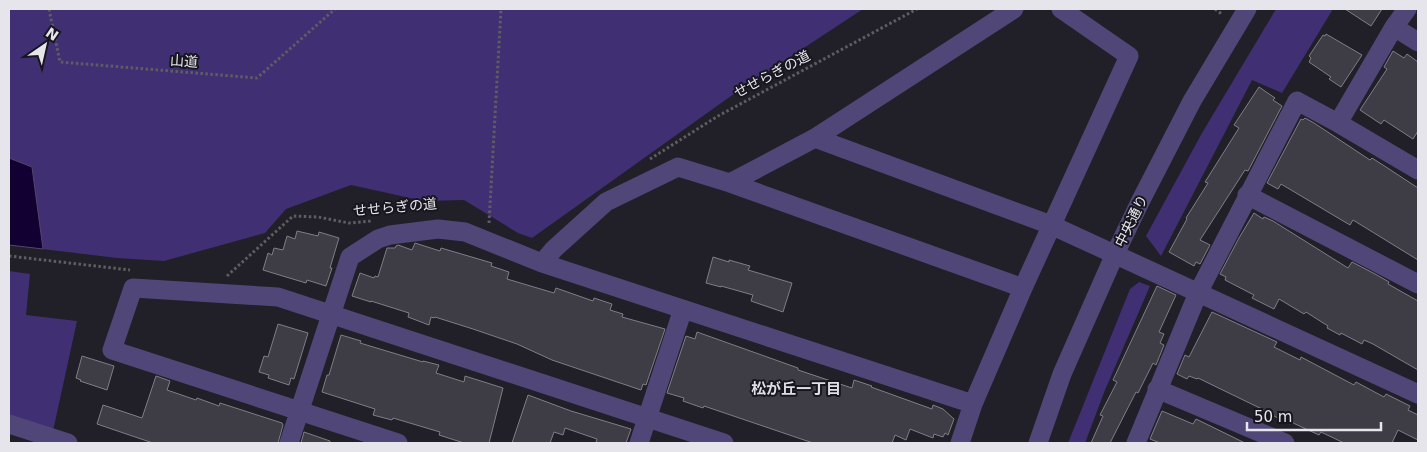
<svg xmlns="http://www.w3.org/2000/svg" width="1427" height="452" viewBox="0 0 1427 452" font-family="'DejaVu Sans','Noto Sans JP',sans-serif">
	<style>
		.green { fill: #412f74 }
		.water { fill: #130033; stroke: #52456a }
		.building { fill: #3e3c45; stroke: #7f7d87 }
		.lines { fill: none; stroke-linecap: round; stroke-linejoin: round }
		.path { stroke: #5f5d64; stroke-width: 3; stroke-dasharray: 2.5 2.5; stroke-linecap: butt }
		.minor { stroke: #504677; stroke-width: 19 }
		.labels { text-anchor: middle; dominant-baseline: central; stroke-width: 4; stroke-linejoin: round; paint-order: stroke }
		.street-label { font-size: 14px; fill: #e6e5eb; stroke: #17161e }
		.neighbourhood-label { font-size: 15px; font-weight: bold; fill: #dedde8; stroke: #17161e }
	</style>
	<rect width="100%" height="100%" fill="#211f27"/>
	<path class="green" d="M9 9H863L731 96 532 238 518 233 464 200 424 201 351 185 286 209 265 233 164 261 117 258 9 245Z
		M1276 9H1333L1282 93 1252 80 1161 256 1146 236 1202 133Z
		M9 271 30 274 26 315 77 321 53 431 9 420Z
		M1139 282 1150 286 1105 390 1085 443H1068L1130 289Z"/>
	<path class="water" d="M9 158 32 167 43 249 9 245Z"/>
	<path class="building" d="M1345 9H1382L1371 26Z
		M1326 34 1362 55 1341 87 1329 79 1331 77 1309 62 1311 58 1309 56 1323 35 1325 36Z
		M1393 51 1404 58 1407 54 1418 62V131L1413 139 1384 120 1381 124 1360 110 1387 69 1384 67Z
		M1259 87 1275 98 1273 100 1282 106 1248 171 1245 170 1200 240 1210 245 1200 264 1196 262 1194 266 1169 252 1187 219 1186 218 1208 183 1205 182 1239 128 1234 125Z
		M1305 118 1314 123 1370 160 1372 158 1386 167 1418 188V260L1353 220 1350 225 1281 184 1278 189 1267 183 1301 119 1303 120Z
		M1254 213 1263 219 1264 217 1273 221 1348 268 1352 262 1375 274 1389 282 1388 284 1418 301V370L1373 344 1364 340 1362 344 1341 333 1340 335 1327 328 1328 326 1306 312 1304 314 1279 299 1274 309 1252 298 1254 295 1225 280 1226 277 1220 274 1239 238Z
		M297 231 318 236 319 232 339 238 330 268H332L326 286 307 280 306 283 263 270 268 253 272 255 274 248 283 250 287 236 295 239Z
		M415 243 440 251 441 248 492 263 491 266 509 272 507 279 554 293 556 288 593 301 594 298 612 304 610 310 623 314 622 317 665 329 646 385 643 384 641 390 552 360 517 344 473 329 435 317 434 318 431 317 429 325 408 317 409 313 371 301V302L352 296 360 273 374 278 375 276 378 277 387 248H395L396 246 398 245 412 250Z
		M713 257 729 262V260L750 266 748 270 792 283 783 312 751 301 753 295 721 286V287L706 283Z
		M1157 286 1176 295 1159 332 1164 334 1160 343 1164 345 1156 365 1153 363 1138 393 1136 392 1110 443H1091L1103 416 1100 415 1117 382 1113 380Z
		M1212 312 1277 342 1274 347 1300 360 1301 357 1354 385 1356 382 1384 397 1386 394 1410 406 1408 410 1418 415V440L1398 430 1392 443H1344L1321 432 1319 435 1291 422 1290 424 1268 413V412L1198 378 1197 379 1189 376 1187 379 1177 374 1185 355 1189 357Z
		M278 324 308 333 294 379 291 378 289 385 268 378 269 375 259 372 264 356 268 357Z
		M697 332 798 368V370L852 388 854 380 872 386 871 387 932 409 933 405 943 409 954 419 948 435 945 433 943 437 934 434 933 438 910 429 906 440 895 435 892 443H813L704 406 703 408 683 401 684 398 667 393 686 336 695 339Z
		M341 335 361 341 360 343 423 362V361L439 365 436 373 464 382 465 376 503 388 489 443H464L439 435 440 432 393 418 392 420 373 415 375 409 322 392 327 375H329Z
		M82 356 114 366 107 390 80 381 81 380 76 378Z
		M156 376 170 381 167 390 196 400 197 398 219 406 220 403 282 423 283 425 278 443H153L97 424 103 405 142 418Z
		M528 395 571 411 631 429 626 443H596L597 439 565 428 563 435 554 432 550 443H512Z
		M1162 411 1193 424 1196 419 1245 443H1160L1150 439Z
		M304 432 330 441V443H301Z"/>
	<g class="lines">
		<path class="path" d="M49 9 60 62 257 78 335 9
			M1215 9 1223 15
			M650 159 718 116 917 9
			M489 223 501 9
			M9 256 130 270
			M227 276 293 216 318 217 349 223 372 221"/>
		<path class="minor" d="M1394 27 1418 42
			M1338 123 1418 170
			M815 138 1051 225 1418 394
			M730 183 815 138 1014 9
			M1247 195 1418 284
			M542 263 554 249 606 202 678 167 730 183 1023 288
			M1157 389 1285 443
			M9 424 68 443
			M289 443 350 257 378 239 390 235 438 229 465 232 542 263 973 404
			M398 443 112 350 133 288 278 297 724 443
			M639 443 683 309
			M960 443 973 404 1023 288 1129 56 1061 9
			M1038 443 1062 374 1115 254 1140 202 1192 101 1247 9
			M1136 443 1198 293 1297 101 1338 123 1394 27 1407 9"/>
	</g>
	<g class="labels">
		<g class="street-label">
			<text transform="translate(184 61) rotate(4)">山道</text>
			<text transform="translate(772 74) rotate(-28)">せせらぎの道</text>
			<text transform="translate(395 207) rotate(-5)">せせらぎの道</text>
			<text transform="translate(1131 221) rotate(-64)">中央通り</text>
		</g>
		<g class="neighbourhood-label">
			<text x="796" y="389">松が丘一丁目</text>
		</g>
	</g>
	<rect width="1427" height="452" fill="none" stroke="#e6e5eb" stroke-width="20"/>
	<g transform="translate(45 45) rotate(34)" stroke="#17161e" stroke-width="4" paint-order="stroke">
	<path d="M0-4L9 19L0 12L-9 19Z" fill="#e6e5eb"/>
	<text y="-8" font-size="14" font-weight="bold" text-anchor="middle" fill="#e6e5eb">N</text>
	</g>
	<path d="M1247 422v8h134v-8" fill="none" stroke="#e6e5eb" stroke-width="2.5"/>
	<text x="1254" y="422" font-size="15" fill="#e6e5eb" stroke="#17161e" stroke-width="4" paint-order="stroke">50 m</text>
</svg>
